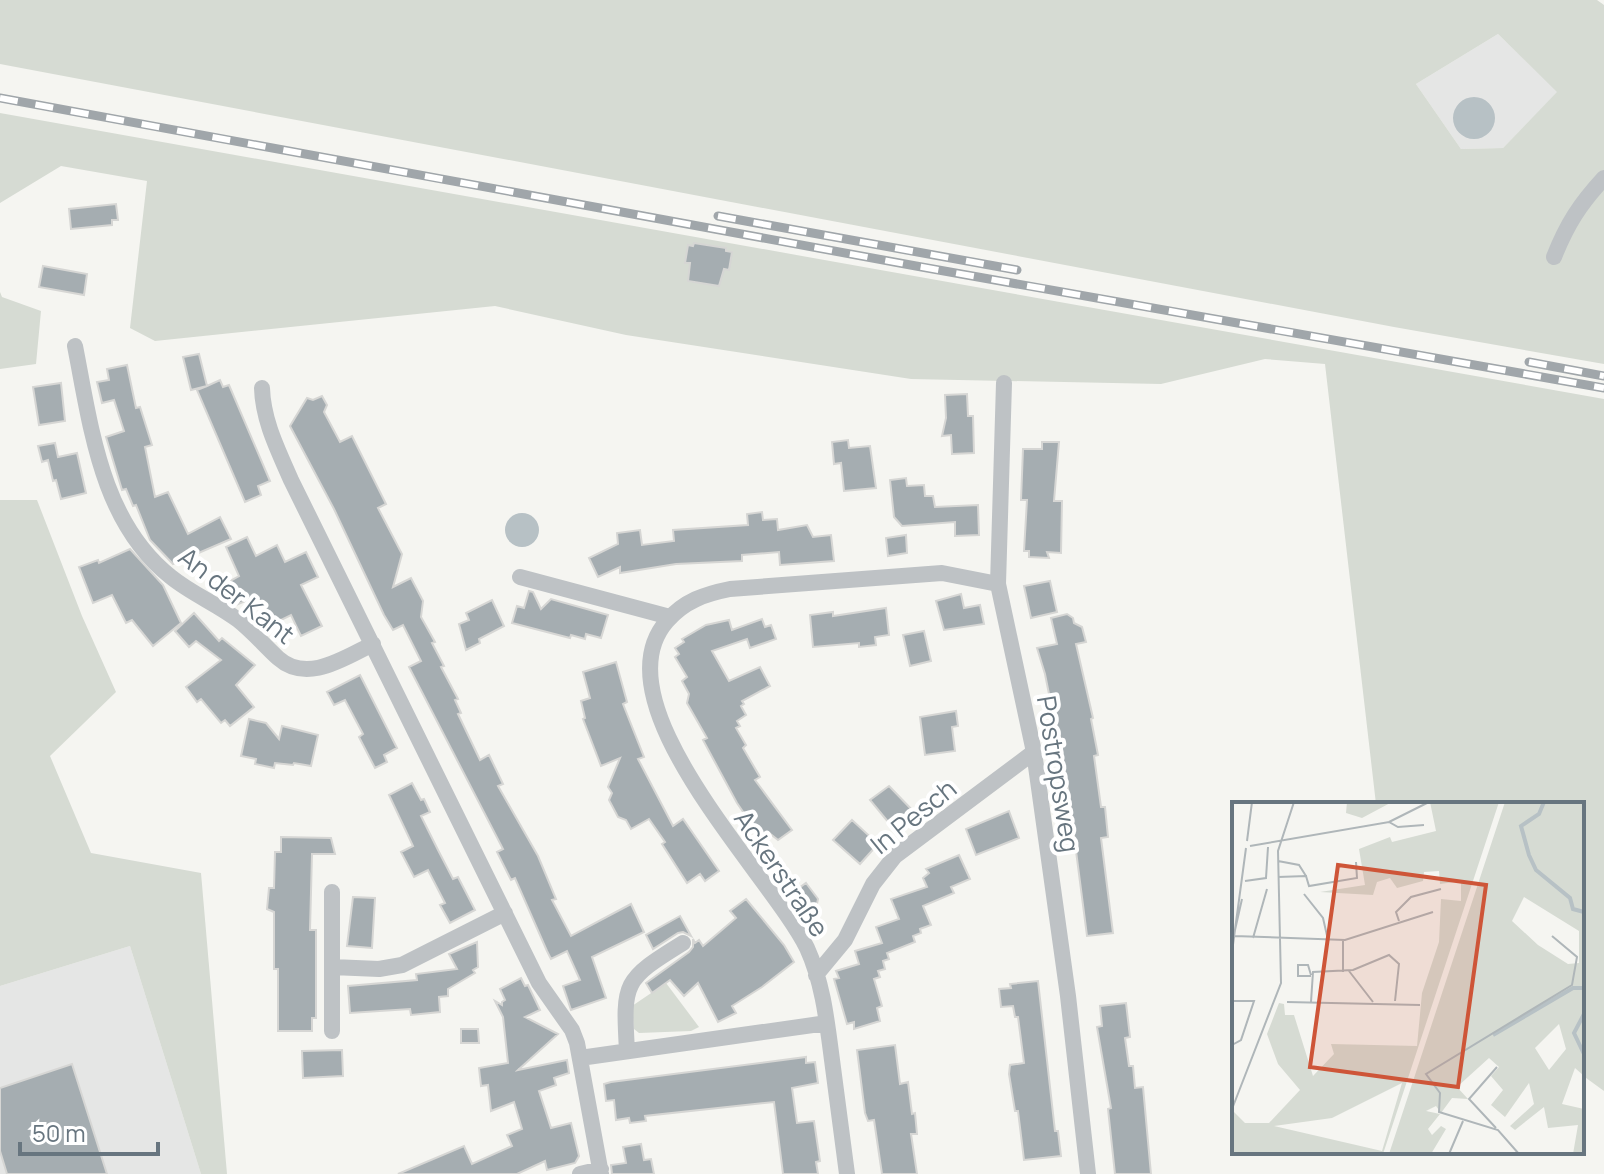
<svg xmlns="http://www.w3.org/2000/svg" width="1604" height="1174" viewBox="0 0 1604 1174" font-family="Manrope,sans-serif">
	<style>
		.built { fill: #e5e6e5 }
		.green { fill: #d6dbd3; fill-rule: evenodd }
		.water { fill: #b7c1c5 }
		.building { fill: #a5adb1; stroke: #d6d6d4; stroke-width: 2 }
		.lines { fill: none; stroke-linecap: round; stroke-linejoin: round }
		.minor { stroke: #bec2c5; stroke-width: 16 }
		.rail-casing { stroke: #a0a6aa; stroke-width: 9 }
		.rail { stroke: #fff; stroke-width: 6; stroke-dasharray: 18; stroke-linecap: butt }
		.labels { text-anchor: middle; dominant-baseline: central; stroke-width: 8; stroke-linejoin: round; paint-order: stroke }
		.street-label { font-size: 26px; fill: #67757f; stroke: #fff }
		.inset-river { fill: none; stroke: #b7c1c5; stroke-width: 4 }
		.inset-road { fill: none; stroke: #afb6b9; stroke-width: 2 }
		.view { fill: #ce5538; fill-opacity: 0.15; stroke: #ce5538; stroke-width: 4 }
		.inset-edge { fill: none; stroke: #67757f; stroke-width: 4 }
	</style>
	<rect width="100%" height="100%" fill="#f5f5f1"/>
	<path class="built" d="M1498 34 1558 92 1503 148 1461 149 1416 84Z
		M130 946 201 1174H0V986Z"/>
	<path class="green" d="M0 0H1597L1604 5V364L1394 327 0 64ZM1498 34 1557 92 1503 148 1461 149 1416 84Z
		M0 113 1604 399V1091L1582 1075V804H1376L1325 364 1265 359 1161 384 911 379 626 335 495 306 155 341 130 328 147 181 61 166 0 203Z
		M0 292 2 297 41 311 36 364 0 369Z
		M0 500H37L82 616 116 692 50 756 91 853 201 873 227 1174H201L130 946 0 986Z
		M666 983 699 1027 691 1031 639 1033 634 1029 632 1006Z"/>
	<path class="water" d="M1453 118a21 21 0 1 1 42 0a21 21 0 1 1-42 0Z
		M505 530a17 17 0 1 1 34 0a17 17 0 1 1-34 0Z"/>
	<path class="building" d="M116 204 118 220H112V225L71 229 69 209Z
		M694 243 726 248V251L732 252 729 270 724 269 719 286 688 281 690 263H685L688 245 693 246Z
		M43 266 87 274 84 295 39 287Z
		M199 354 207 386 220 380 223 387 229 385 270 481 258 486 261 495 245 502 197 390 207 386 191 390 183 357Z
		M127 365 136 408 140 407 152 445 145 447 155 497 168 492 188 534 220 517 231 539 173 564 150 540 136 505 133 506 126 489 122 490 106 437 124 431 114 400 102 403 97 382 109 380 107 369Z
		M61 383 65 421 39 425 33 387Z
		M967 394 968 416H973L974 453 952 454 951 435 942 436 946 418 945 395Z
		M322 396 327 405 324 412 340 442 352 436 386 504 378 508 402 554 393 587 411 578 423 601 421 617 435 642 432 643 444 666 441 667 458 699 455 700 461 713 458 714 480 760 489 755 503 784 498 786 538 856 556 899 552 900 571 936 631 904 644 932 592 957 606 998 571 1010 563 986 580 980 567 951 551 959 547 951 515 878 511 880 497 852 503 849 409 667 421 661 403 625 393 630 384 615 334 509 290 426 307 398 313 400Z
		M848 440 849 448 870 446 876 488 844 491 841 463 834 464 832 442Z
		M1042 442H1059L1054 501H1062L1061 553 1047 552 1049 558 1029 557V551H1024L1027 500H1021L1023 449H1042Z
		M55 443 58 457 77 453 86 493 61 499 56 480 53 481 48 460 42 462 38 446Z
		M906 478 907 486 924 485 925 496H933L935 507 978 505 979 535 955 536V522L902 526 894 517 890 480Z
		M762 512 763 520 777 519 778 530 807 525 813 537 831 535 834 561 780 565 779 552 742 555V561L676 564 620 573V567L598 577 589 558 618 544 617 533 640 530 642 545 674 541 673 530 748 525 747 514Z
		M906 535 907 553 888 556 886 538Z
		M247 537 256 556 277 545 285 562 306 552 318 577 301 585 322 626 301 636 291 615 271 625 257 596 236 605 225 584 239 576 226 547Z
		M130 549 163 585 181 623 153 646 132 620 126 623 112 595 93 603 79 567 98 560 99 563Z
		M1050 581 1057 612 1031 618 1024 586Z
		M529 591 533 592 541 609 551 599 608 615 601 638 586 634 585 639 571 635 570 638 512 623 517 606 524 608Z
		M961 594 964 608 980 605 984 624 944 630 936 601Z
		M492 600 504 626 479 639 480 643 466 650 459 624 469 620 466 613Z
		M886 608 889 635 875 637 876 645 859 647V643L813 647 810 615 833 612V616Z
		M194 613 219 641 222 638 255 665 236 685 254 707 230 726 225 720 221 723 201 699 197 702 186 687 221 660 196 641 189 647 175 631Z
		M1067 614 1073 618 1074 623 1082 627 1086 642 1076 644 1093 718 1091 719 1098 755 1094 756 1101 807H1105L1108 837 1101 838 1113 933 1087 936 1068 789 1045 674 1037 648 1057 644 1051 618Z
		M762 619 765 627 771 625 776 639 750 648 747 639 712 651 729 681 760 667 770 686 742 701 744 704 741 706 746 715 737 721 740 726 736 728 746 745 743 748 760 777 755 780 792 830 778 840 768 832 761 838 737 803 703 740 707 738 687 703 689 694 682 681 687 677 675 657 679 654 675 648 684 642 682 639 706 625 729 620 732 630Z
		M924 631 931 661 910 666 903 635Z
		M616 662 627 702 623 704 644 757 638 759 673 826 683 819 719 871 705 881 700 874 687 883 662 844 665 842 649 819 631 829 626 820 618 817 609 800 612 793 608 787 620 758 601 766 583 719 585 718 581 701 590 698 583 672Z
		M360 675 397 748 384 755 387 762 375 768 359 737 363 734 345 700 334 705 327 692Z
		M956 711 958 726 952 727 955 751 925 755 920 717Z
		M249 719 266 723 279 739 282 726 318 735 311 766 294 763 293 765 275 763 274 768 255 764 256 759 241 756Z
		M412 783 421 800 424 799 430 812 421 816 438 850 453 879 458 877 475 910 450 923 440 905 445 903 428 870 414 877 401 852 413 846 389 795Z
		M889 786 915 813 894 829 870 800Z
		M1009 811 1019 838 976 855 966 829Z
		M852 820 878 844 860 864 833 840Z
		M281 837 331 838 335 854H312L310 930H316V1018H312V1031H278V969H274V912L267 909 269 888H274L275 852H281Z
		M959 855 970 879 951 887 954 893 923 906 931 925 920 929 921 933 913 936 915 942 887 953 889 959 883 961 885 969 878 971 880 977 874 979 882 1006 877 1008 880 1021 854 1029V1022L847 1024 834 979 839 978 836 971 859 964 855 951 882 943 876 927 899 919 891 899 927 887 923 878 929 873 926 869Z
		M806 883 818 899 813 923 792 893Z
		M353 897 375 898 372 948 347 946Z
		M746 899 784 945 794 962 762 987 732 1006 736 1013 718 1022 698 983 684 996 670 980 652 993 646 983 689 952 693 947V939L695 943 699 940 703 946 736 918 730 911Z
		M680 916 691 936 683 932 678 933 653 949 646 935Z
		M477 942 478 967 473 970 475 973 448 989V996L439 997 440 1012 411 1015 410 1009 350 1013 348 986 417 980 416 974 457 969 449 954Z
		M521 978 525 986 528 985 540 1010 525 1017 558 1034 518 1070 567 1060 569 1073 554 1078 556 1085 539 1091 551 1128 571 1123 579 1156 575 1163 547 1170 545 1161 517 1174H398L464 1146 472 1164 512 1146 507 1135 522 1129 514 1102 491 1111 488 1085 481 1086 479 1068 508 1063 503 1017 495 1001 502 1005V1002L505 1000 500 989Z
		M1038 981 1055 1131H1058L1061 1156 1024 1160 1018 1111H1015L1009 1074 1010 1065 1024 1063 1018 1017H1015L1013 1006 1001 1007 999 989 1011 988 1010 984Z
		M1126 1003 1130 1037 1125 1038 1129 1066H1133L1135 1088 1143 1087 1151 1174H1115L1108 1109 1111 1108 1097 1027 1102 1026 1100 1006Z
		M461 1029H478L479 1043H461Z
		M895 1045 900 1084 908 1082 912 1114 915 1113 917 1134H911L917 1174H882L874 1120 868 1121 865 1113 857 1050Z
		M342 1050 343 1076 303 1078 302 1051Z
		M806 1057V1063L815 1062 818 1083 792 1088 797 1123 814 1121 820 1161 816 1162 818 1174H783L774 1102 645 1116 646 1121 630 1123 629 1118 616 1120 614 1100 606 1101 604 1084 611 1082Z
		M72 1064 107 1174H7L0 1151V1088Z
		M641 1144 644 1160 651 1159 654 1174H612L611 1165 626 1163 623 1147Z"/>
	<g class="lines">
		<path class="minor" d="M1554 257C1567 224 1580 204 1604 178
			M75 346C91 427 101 522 171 577 192 594 217 604 238 620 252 631 264 645 278 658 307 684 344 658 373 644
			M1004 383 998 584 1034 752 1068 996 1088 1174
			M262 388C263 421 278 450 291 480L539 983 572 1030 577 1043 601 1174
			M520 577 670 617
			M332 967 379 969 402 965 505 913
			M816 975 845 940 873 884 895 856 1034 752
			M332 1031V892
			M627 1051C623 982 623 980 683 943
			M580 1058 827 1023
			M580 1174 601 1169
			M847 1174C842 1136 837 1098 832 1060 827 1022 823 983 807 948 772 876 595 703 667 621 684 601 705 594 730 589L942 573 998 584"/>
		<g class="rail-casing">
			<path id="rail" d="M0 98 916 266 1604 388
				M718 216 1017 270
				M1529 362 1604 376"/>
		</g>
		<use href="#rail" class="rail"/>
	</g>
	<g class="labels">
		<g class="street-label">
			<text transform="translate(237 595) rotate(38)">An der Kant</text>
			<text transform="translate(1059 774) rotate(81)">Postropsweg</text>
			<text transform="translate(913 816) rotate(-39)">In Pesch</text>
			<text transform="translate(782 873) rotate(56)">Ackerstraße</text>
		</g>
	</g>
	<g transform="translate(1232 802)">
		<rect width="352" height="352" fill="#f5f5f1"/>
		<path d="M115 0H160L130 16 114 11ZM198 0H267L151 352H0L2 310 13 321H37L68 288 46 262 35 232 47 201 52 202 53 213H62L81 274 102 252 99 242 185 244 190 191 207 140 209 97 229 99V79L208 82 207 69 192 70 191 79 165 86 158 76 145 80 141 93 88 90 133 83 127 47 158 35 160 40 204 29ZM170 281 150 349 42 324 100 316ZM273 0H352V274L343 266 330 302 352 307V352H341L346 323 316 326 312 305 283 328 278 324 302 302 297 281 273 315 259 303 271 288 259 274 267 265 257 256 225 285 236 297 220 296 209 311 204 304 194 309 208 312 196 327 200 333 209 324 214 327 199 352H157ZM292 95 347 129V161L336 162 306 143 280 119ZM327 222 334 247 317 268 303 246Z" fill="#d6dbd3" fill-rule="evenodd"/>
		<path class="inset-river" d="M312 0 307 12 289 24 297 53 304 68 338 96 341 107 352 110M352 212 342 231 352 252M261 233 341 186H352"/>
		<path class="inset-road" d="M157 20 195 1M15 39 20 0M18 44 157 20 166 25 192 23M46 59 67 63 74 74M46 75 74 74 77 84 125 76 124 60M13 79 34 76 36 45M72 92 91 116 96 138M167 119 164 110 179 95 209 87M3 128 10 97M2 134 113 138 201 110M21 136 35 87M111 138V170M0 150 14 46M117 169 141 200M79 174H66V163H76L79 173M0 199H22L9 238 0 243M55 200 188 203M79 200 81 170 121 168 157 153 167 162 163 199M0 307 49 181 46 49 62 0M264 326 237 297 265 265M217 352 231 319M287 352 266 328 207 310 208 291 194 272 340 183 345 155 320 134"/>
		<path class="view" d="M106 63 254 83 226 285 78 265Z"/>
		<rect width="352" height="352" class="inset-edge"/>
	</g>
	<path d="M20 1142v12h138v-12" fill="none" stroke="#67757f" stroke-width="4"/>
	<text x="32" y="1142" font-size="24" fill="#67757f" stroke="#ffffff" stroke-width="6" paint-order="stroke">50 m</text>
</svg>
